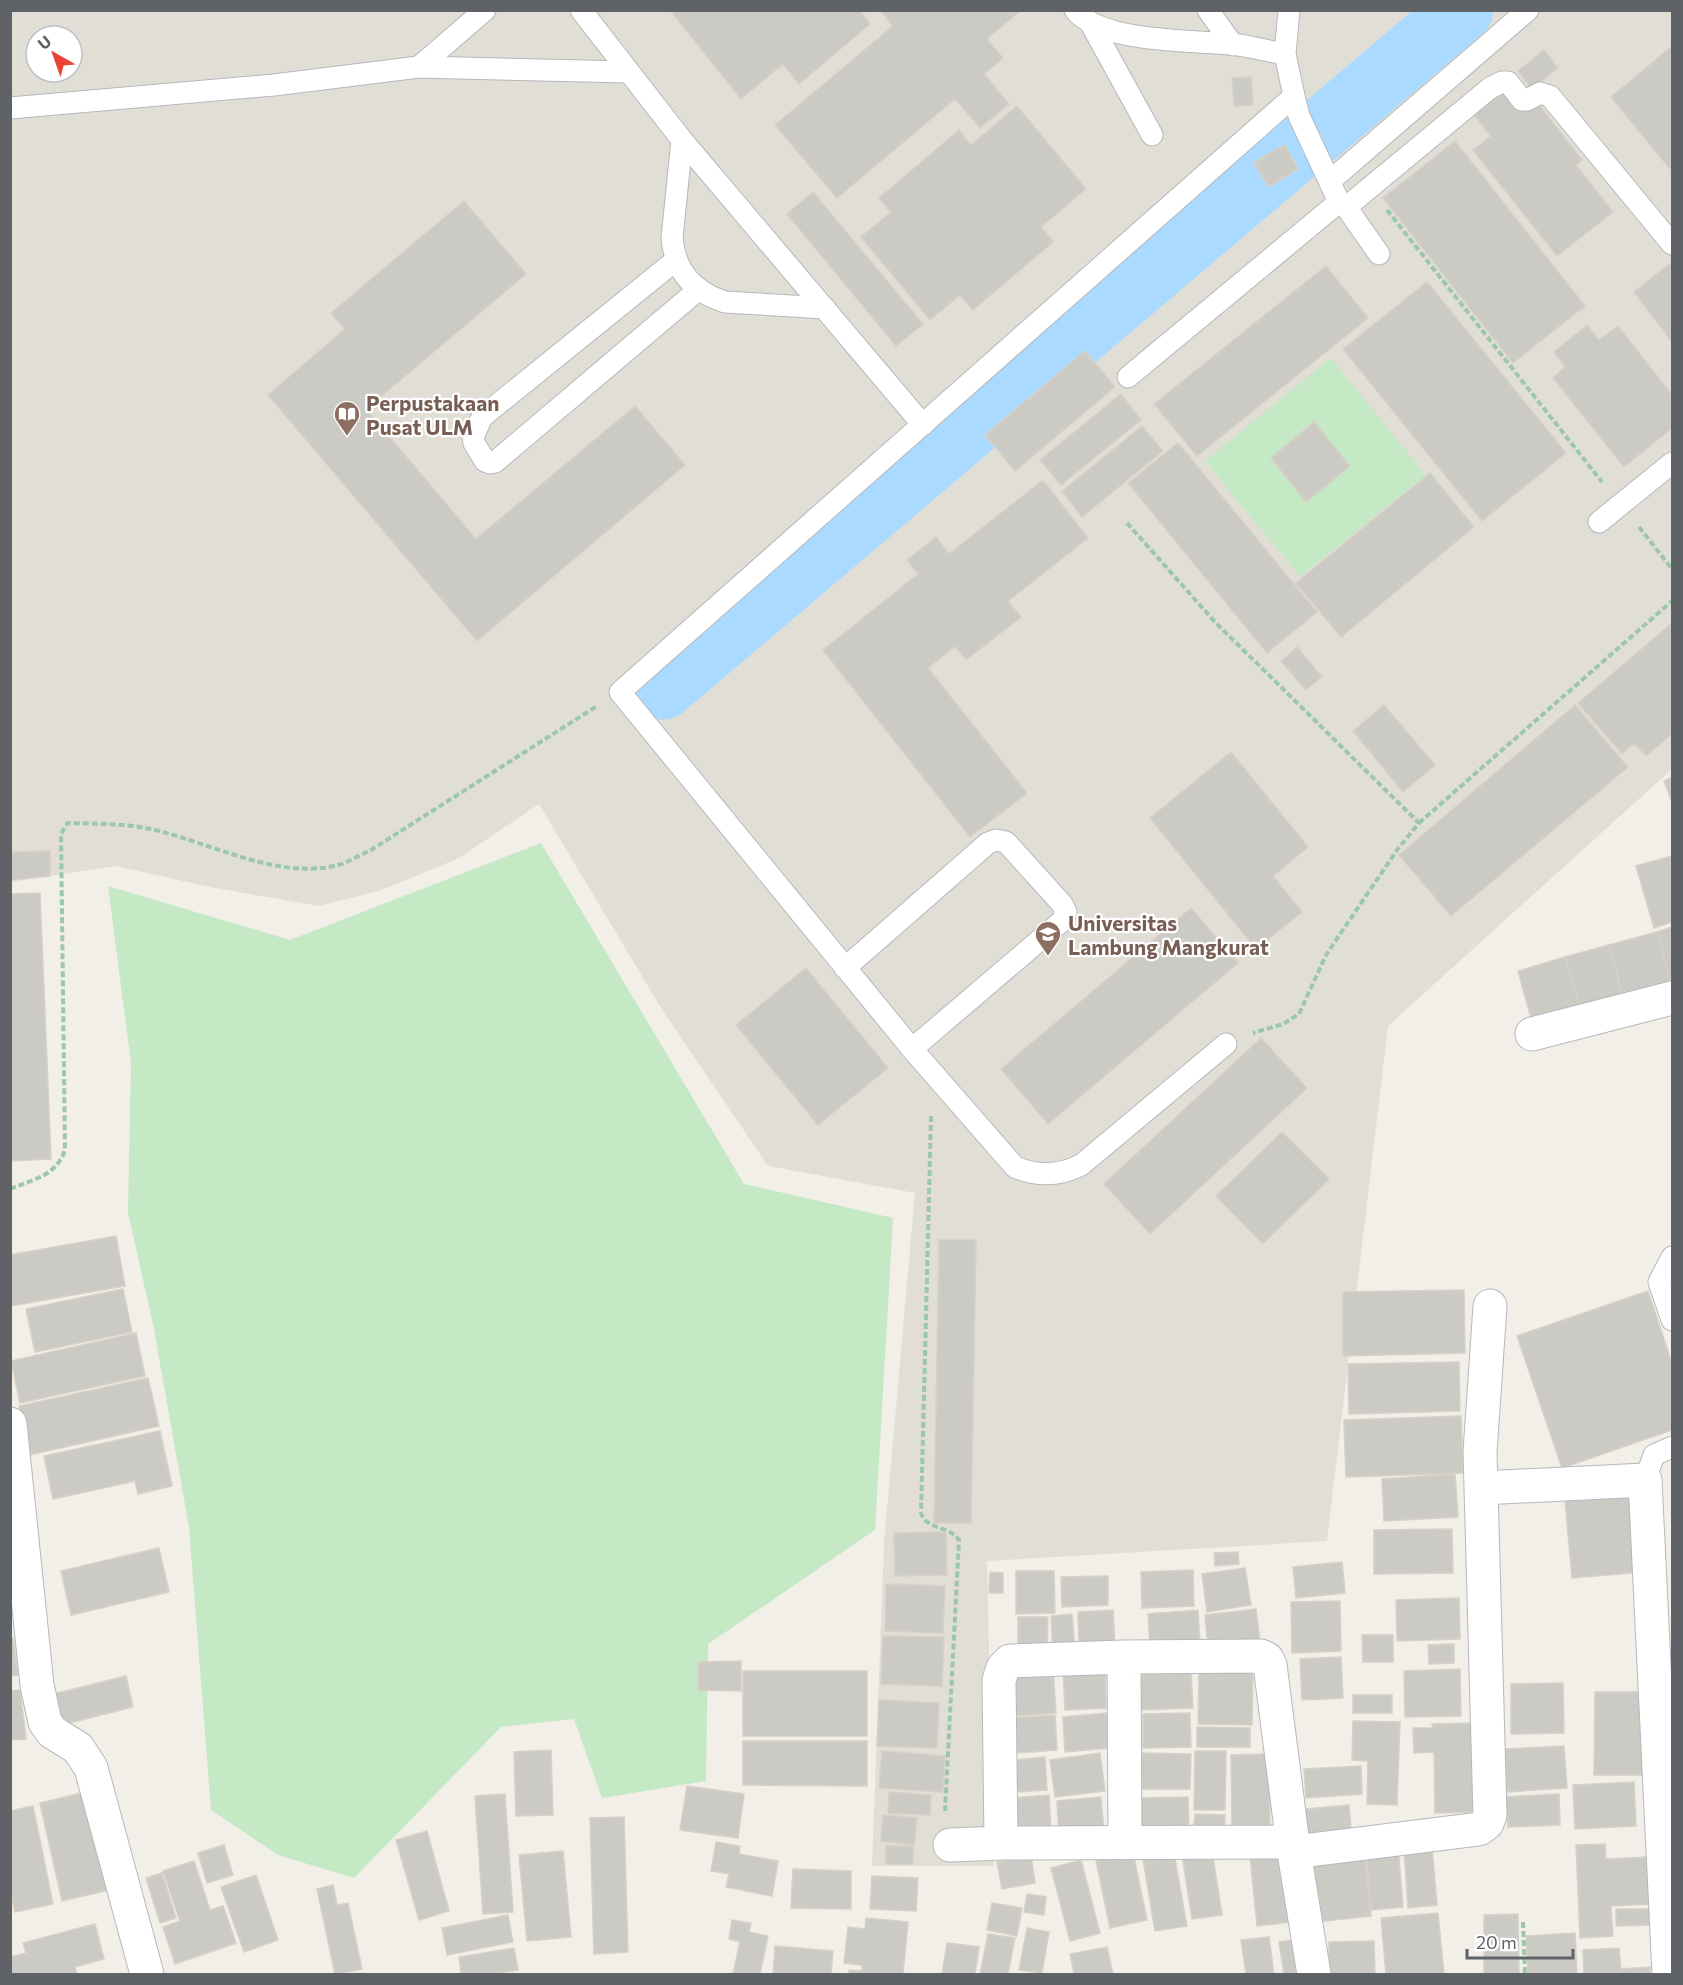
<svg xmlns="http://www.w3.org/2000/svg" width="1683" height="1985" viewBox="0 0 1683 1985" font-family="Commissioner,sans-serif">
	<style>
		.education { fill: #e1ded6; fill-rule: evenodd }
		.green { fill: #c5e8c5; fill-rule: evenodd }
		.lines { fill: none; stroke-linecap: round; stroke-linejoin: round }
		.river { stroke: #aadaff; stroke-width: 63 }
		.building { fill: #cccac5; stroke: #d6d1c6; stroke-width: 1.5 }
		.lane-casing { stroke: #b5b8bc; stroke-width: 23 }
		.street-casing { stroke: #b5b8bc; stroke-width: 35 }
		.path { stroke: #9cc7a9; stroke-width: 4; stroke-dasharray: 6 3; stroke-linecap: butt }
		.lane { stroke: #fff; stroke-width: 21 }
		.street { stroke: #fff; stroke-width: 33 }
		.labels { text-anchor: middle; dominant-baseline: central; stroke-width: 4.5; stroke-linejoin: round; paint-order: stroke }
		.education-label { font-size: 21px; font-weight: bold; fill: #785e54; stroke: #fff; text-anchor: start }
	</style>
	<rect width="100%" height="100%" fill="#f1efe8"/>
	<path class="education" d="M11 11H1672V769L1388 1026 1327 1541 987 1561 994 1866H872L884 1543 915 1193 768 1166 661 1008 539 804 459 858 382 890 319 906 210 887 116 866 11 882ZM36 36H72V72H36Z"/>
	<path class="green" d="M1331 358 1426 475 1300 577 1205 461ZM1314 422 1350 466 1306 501 1271 458Z
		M541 843 744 1184 893 1218 875 1530 708 1644 706 1781 602 1798 574 1719 501 1727 354 1878 278 1855 211 1810 189 1527 153 1324 128 1213 131 1063 108 886 290 940Z"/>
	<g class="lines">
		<path class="river" d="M663 688 1462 10"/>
	</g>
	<path class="building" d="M670 10H859L870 24 799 84 783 64 741 99Z
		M880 10H1021L987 39 1003 58 984 74 1009 104 980 128 955 99 837 198 775 125 893 26Z
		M1672 46V167L1670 169 1611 97Z
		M1544 50 1558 68 1532 89 1518 71Z
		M1251 77 1253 105 1234 106 1232 78Z
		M1504 92 1520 113 1536 101 1582 160 1576 165 1613 212 1557 256 1473 150 1491 136 1474 115Z
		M1017 106 1086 189 1041 227 1053 242 973 310 960 295 930 320 861 237 891 212 879 198 959 130 971 145Z
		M1455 141 1585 306 1513 363 1383 198Z
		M1285 145 1298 169 1268 187 1254 162Z
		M813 192 923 324 896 346 787 214Z
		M464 201 526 274 366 409 476 539 635 406 685 465 477 641 268 395 345 329 331 313Z
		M1672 262V342L1634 292Z
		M1326 266 1368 318 1197 456 1154 404Z
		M1427 282 1566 453 1482 521 1343 349Z
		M1587 325 1599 340 1618 326 1672 395V428L1624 467 1553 378 1565 367 1554 352Z
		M1085 351 1115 387 1015 471 985 435Z
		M1121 394 1141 420 1061 485 1040 460Z
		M1314 422 1350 466 1306 502 1271 458Z
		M1142 426 1163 451 1082 517 1062 491Z
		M1178 443 1317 612 1267 653 1128 483Z
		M1430 473 1474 527 1341 637 1296 583Z
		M1043 480 1088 538 1008 601 1021 617 966 660 955 646 928 668 1027 793 970 837 823 650 918 574 907 560 936 537 949 554Z
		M1672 623V734L1646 756 1634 743 1622 754 1578 703Z
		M1297 647 1322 677 1306 690 1281 661Z
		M1384 705 1435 765 1403 792 1353 731Z
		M1575 705 1628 767 1451 916 1399 855Z
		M1231 752 1308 847 1273 876 1302 912 1256 949 1150 818Z
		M1672 777V802L1664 781Z
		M50 851V876L10 880V852Z
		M1672 856V922L1654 928 1636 866Z
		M40 893 51 1159 10 1161V894Z
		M1191 908 1238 963 1048 1124 1001 1069Z
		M1672 927V982L1671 983 1657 932Z
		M1657 932 1671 983 1623 996 1609 945Z
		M1609 945 1623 996 1580 1008 1565 957Z
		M1565 957 1580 1008 1532 1022 1518 971Z
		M806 968 888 1068 818 1125 736 1025Z
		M1261 1038 1307 1088 1150 1234 1104 1184Z
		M1282 1132 1329 1179 1263 1244 1216 1196Z
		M116 1236 125 1286 10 1306V1255Z
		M939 1240H976L971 1523H934Z
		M123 1289 132 1332 35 1352 26 1309Z
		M1464 1290 1465 1353 1343 1356V1292Z
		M1648 1291 1672 1363V1430L1562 1468 1517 1336Z
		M136 1333 145 1376 20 1403 11 1361Z
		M1459 1362 1460 1411 1349 1414 1348 1364Z
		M148 1378 159 1426 29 1455 19 1406Z
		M1461 1416 1463 1473 1346 1477 1344 1420Z
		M160 1431 172 1486 138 1494 135 1481 53 1499 44 1456Z
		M1455 1474 1458 1517 1384 1521 1382 1479Z
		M1635 1483 1641 1572 1572 1578 1564 1489Z
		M1452 1529 1453 1573 1374 1574V1530Z
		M946 1532 947 1575 895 1576 894 1533Z
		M159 1548 169 1592 71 1615 61 1571Z
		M1238 1552 1239 1564 1215 1566 1214 1553Z
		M1342 1562 1345 1593 1296 1598 1293 1567Z
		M1245 1568 1251 1605 1207 1612 1202 1574Z
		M1193 1570 1194 1606 1142 1608 1141 1572Z
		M1016 1571H1054L1055 1613 1016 1614Z
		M990 1572 1003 1573V1593H989Z
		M1108 1576V1605L1062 1607 1061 1577Z
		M886 1584 945 1586 943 1633 885 1631Z
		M1459 1598 1460 1639 1397 1641 1396 1600Z
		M1340 1601 1341 1651 1292 1653 1291 1602Z
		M1256 1609 1260 1642 1208 1648 1205 1615Z
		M1113 1610 1115 1645 1079 1646 1078 1612Z
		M1198 1610 1200 1644 1150 1648 1148 1614Z
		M1072 1614 1075 1650 1053 1652 1051 1616Z
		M1018 1617H1048L1047 1648H1018Z
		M1362 1635H1393V1662H1363Z
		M883 1636 944 1637 942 1686 881 1684Z
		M13 1638 18 1675 10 1676V1639Z
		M1454 1644V1663L1429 1664 1428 1645Z
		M1341 1657 1343 1698 1302 1700 1300 1659Z
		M741 1661V1691L698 1690V1662Z
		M1053 1669 1056 1713 1015 1716 1013 1672Z
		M1105 1669 1106 1708 1065 1710 1063 1671Z
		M1460 1669 1461 1716 1405 1717 1404 1671Z
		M743 1671H867V1736H743Z
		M1199 1672 1253 1673 1252 1725 1198 1724Z
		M1191 1673 1193 1708 1140 1710 1139 1675Z
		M126 1676 133 1707 61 1725 53 1694Z
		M1563 1683 1564 1733 1511 1734V1684Z
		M20 1690 26 1739 10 1740V1691Z
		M1595 1692H1644V1775H1594Z
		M1353 1695H1392V1713H1353Z
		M879 1700 939 1703 937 1748 877 1746Z
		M1106 1713 1109 1748 1065 1752 1063 1717Z
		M1190 1713 1191 1747 1143 1748V1714Z
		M1055 1715 1057 1750 1016 1753 1014 1718Z
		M1353 1721 1400 1722 1397 1805 1367 1804 1368 1761 1352 1760Z
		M1475 1723 1478 1812 1435 1813 1434 1752 1414 1753 1413 1728H1433L1432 1724Z
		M1197 1727 1250 1728V1747H1197Z
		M743 1741H867V1786L743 1785Z
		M1564 1746 1567 1788 1507 1792 1505 1749Z
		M551 1750 553 1815 516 1816 514 1752Z
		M882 1751 945 1756 943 1792 879 1788Z
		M1195 1751H1226L1225 1810H1194Z
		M1100 1753 1105 1791 1055 1797 1050 1760Z
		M1141 1753 1191 1754 1190 1789H1140Z
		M1269 1754 1270 1825H1232L1231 1755Z
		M1045 1757 1047 1790 1014 1792 1012 1760Z
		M1361 1766 1362 1794 1306 1798 1304 1769Z
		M1634 1782 1636 1826 1575 1829 1573 1785Z
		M687 1786 744 1794 738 1838 680 1830Z
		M86 1792 109 1890 62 1901 40 1803Z
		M889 1792 931 1795 930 1815 888 1813Z
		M505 1794 513 1912 483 1914 475 1796Z
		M1559 1794 1560 1825 1508 1827 1506 1797Z
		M1049 1795 1051 1832 1017 1834 1014 1798Z
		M1101 1797 1104 1833 1059 1836 1057 1801Z
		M1188 1797 1189 1832H1139V1798Z
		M1349 1805 1352 1839 1297 1844 1295 1810Z
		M33 1806 53 1904 15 1912 10 1891V1811Z
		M1195 1814 1225 1815 1224 1834 1193 1833Z
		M883 1815 917 1818 914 1845 881 1841Z
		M624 1817 628 1952 594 1954 590 1818Z
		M427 1831 449 1911 419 1920 396 1840Z
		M716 1842 740 1846 739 1854 778 1861 772 1896 726 1887 729 1874 711 1871Z
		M1605 1844 1606 1859 1648 1857 1650 1904 1611 1906 1613 1936 1580 1938 1576 1845Z
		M224 1845 233 1875 207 1883 198 1853Z
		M886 1846H913V1864H886Z
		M1398 1846 1403 1907 1371 1910 1366 1850Z
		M1432 1847 1437 1905 1408 1908 1404 1849Z
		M1212 1850 1222 1915 1192 1919 1182 1855Z
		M1364 1850 1371 1916 1315 1922 1308 1856Z
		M563 1851 571 1937 527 1941 519 1855Z
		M1133 1852 1147 1920 1110 1928 1096 1860Z
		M1284 1852 1291 1922 1257 1926 1250 1856Z
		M1174 1854 1187 1926 1155 1931 1143 1859Z
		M1031 1856 1035 1883 1002 1889 997 1862Z
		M1081 1860 1100 1933 1070 1941 1051 1868Z
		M194 1861 210 1910 223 1906 236 1943 175 1964 163 1927 180 1921 163 1871Z
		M793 1869 851 1871V1909L791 1908Z
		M162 1873 176 1918 160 1923 146 1878Z
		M256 1875 278 1940 244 1952 221 1887Z
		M872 1876 918 1878 916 1911 870 1909Z
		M333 1885 337 1905 348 1903 362 1969 339 1974H335L317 1889Z
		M1027 1894 1046 1897 1044 1915 1024 1912Z
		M992 1903 1022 1908 1017 1936 987 1930Z
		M1616 1909H1654V1925L1616 1926Z
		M1438 1913 1444 1974H1386L1381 1918Z
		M1518 1914 1519 1974H1484V1915Z
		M508 1915 513 1942 447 1955 442 1928Z
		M866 1918 908 1922 903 1974H849V1970L862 1971V1965L844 1963 848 1927 865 1929Z
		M732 1920 751 1923 749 1932 768 1936 760 1974H733L740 1942 729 1939Z
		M95 1924 104 1959 75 1967 77 1974H10V1957L26 1953 23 1943Z
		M1027 1928 1049 1932 1042 1973 1019 1970Z
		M1575 1933 1577 1974H1528L1526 1936Z
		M988 1934 1015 1938 1008 1974H980Z
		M1269 1937 1274 1974H1246L1241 1940Z
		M1299 1939 1304 1974H1284L1279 1942Z
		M1374 1941 1375 1974H1329V1942Z
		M947 1943 979 1947 975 1974H942Z
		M775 1946 833 1951 831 1974H773Z
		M1107 1947 1113 1974H1074L1070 1954Z
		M514 1948 518 1970 490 1974H461L459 1957Z
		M1619 1948 1621 1969 1650 1967V1974H1584L1583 1950Z"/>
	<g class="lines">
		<g class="lane-casing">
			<path id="lane" d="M581 10 682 140 923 425
				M1075 10C1102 43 1190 40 1231 44 1249 46 1267 51 1285 54
				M1208 10 1233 45
				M1289 10 1285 54 1294 96 1299 116 1339 202 1350 204 1490 88 1502 82H1508L1522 100H1527L1540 93 1550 96 1672 244
				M1091 24 1152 135
				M419 67 485 10
				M10 108 274 85 419 67 628 72
				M682 140 672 238C675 272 694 292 725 302L825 308
				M1330 181 1528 10
				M1344 204 1379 254
				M676 260 482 417 473 437 474 443 485 461 490 463 495 462 698 290
				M1128 377 1339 202
				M1599 522 1672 463
				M845 968 988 843 996 840 1006 842 1062 904 1066 912 1062 921 912 1049
				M1226 1044 1081 1165C1059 1176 1038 1177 1015 1167L912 1049 620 692 1294 96
				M1672 1257 1659 1282 1672 1320
				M1645 1480 1654 1455 1672 1447"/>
		</g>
		<g class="street-casing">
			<path id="street" d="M1532 1034 1672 998
				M10 1424 37 1685 45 1722 52 1732 78 1748 91 1768 147 1974
				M1482 1488 1645 1480 1669 1974
				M1124 1657 1125 1843
				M1001 1843 999 1680 1003 1668 1010 1661 1124 1657 1261 1656 1267 1659 1270 1665 1294 1852
				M950 1845 1001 1843 1293 1842
				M1314 1974 1294 1852 1479 1829 1487 1823 1490 1815 1480 1452 1490 1306"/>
		</g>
		<path class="path" d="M1387 210 1602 482
			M1127 523 1215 622 1419 823 1397 850 1326 955 1299 1014 1283 1024 1253 1033
			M1639 527 1672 569
			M1419 823 1672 601
			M931 1116 921 1513C927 1531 948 1524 959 1540L945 1811
			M10 1189C34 1179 56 1176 65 1150L61 835 65 826 68 823C99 824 129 823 159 831 215 845 280 880 338 865 349 862 360 855 371 850L597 706
			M1523 1922 1525 1974"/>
		<use href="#lane" class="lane"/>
		<use href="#street" class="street"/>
	</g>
	<defs>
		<g id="library-pin" transform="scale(1.35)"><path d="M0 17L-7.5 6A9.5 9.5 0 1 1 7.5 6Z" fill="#8d6e63" stroke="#fff"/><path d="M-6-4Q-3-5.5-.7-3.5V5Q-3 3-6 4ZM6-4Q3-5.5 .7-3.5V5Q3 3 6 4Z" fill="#fff"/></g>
		<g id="university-pin" transform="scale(1.35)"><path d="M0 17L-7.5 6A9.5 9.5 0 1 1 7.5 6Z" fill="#8d6e63" stroke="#fff"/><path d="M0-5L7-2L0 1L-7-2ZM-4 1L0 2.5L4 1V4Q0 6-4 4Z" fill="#fff"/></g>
	</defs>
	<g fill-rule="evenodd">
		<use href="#library-pin" x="347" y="414"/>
		<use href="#university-pin" x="1048" y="934"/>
	</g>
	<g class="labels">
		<g class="education-label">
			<text x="366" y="402">Perpustakaan<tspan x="366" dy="24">Pusat ULM</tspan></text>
			<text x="1068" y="922">Universitas<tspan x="1068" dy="24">Lambung Mangkurat</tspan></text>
		</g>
	</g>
	<rect width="1683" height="1985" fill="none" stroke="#5f6368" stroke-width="24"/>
	<g transform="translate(54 54) rotate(320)"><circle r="28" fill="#ffffff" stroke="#bfc1c3" stroke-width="1.5"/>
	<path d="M0-4.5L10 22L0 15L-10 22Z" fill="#ea4335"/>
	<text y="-9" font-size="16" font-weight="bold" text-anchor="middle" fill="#5f6368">U</text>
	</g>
	<path d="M1467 1949v9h106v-9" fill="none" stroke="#5f6368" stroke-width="3"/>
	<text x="1476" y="1949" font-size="18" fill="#5f6368" stroke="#ffffff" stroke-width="4.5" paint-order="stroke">20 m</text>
</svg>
